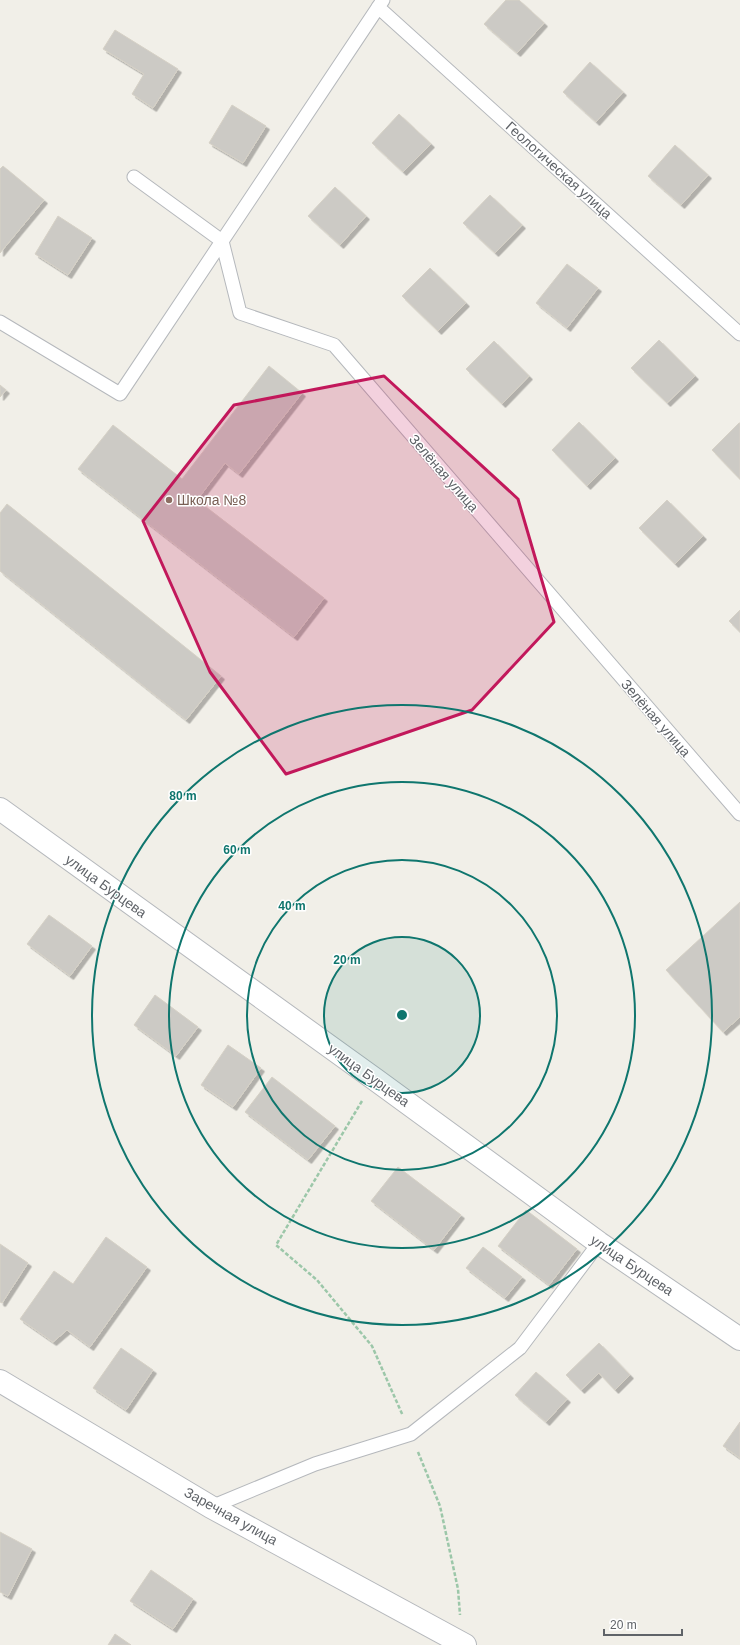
<svg xmlns="http://www.w3.org/2000/svg" width="740" height="1645" viewBox="0 0 740 1645" font-family="Arial,sans-serif">
	<style>
		.building { fill: #cccac5; stroke: #d6d1c6; filter: url(#shadow) }
		.lines { fill: none; stroke-linecap: round; stroke-linejoin: round }
		.service-casing { stroke: #b5b8bc; stroke-width: 15 }
		.minor-casing { stroke: #b5b8bc; stroke-width: 24 }
		.path { stroke: #9cc7a9; stroke-width: 2.5; stroke-dasharray: 4 2; stroke-linecap: butt }
		.service { stroke: #fff; stroke-width: 13 }
		.minor { stroke: #fff; stroke-width: 22 }
		.marked { fill: #c2185b; fill-opacity: 0.2; stroke: #c2185b; stroke-width: 3; stroke-linejoin: round }
		.ring { fill: none; stroke: #0f766e; stroke-width: 2 }
		.education-dot { fill: #8d6e63; stroke: #fff; stroke-width: 1.5 }
		.labels { text-anchor: middle; dominant-baseline: central; stroke-width: 3; stroke-linejoin: round; paint-order: stroke }
		.street-label { font-size: 14px; fill: #5f6368; stroke: #fff }
		.education-label { font-size: 14px; fill: #785e54; stroke: #fff; text-anchor: start }
		.centre { fill: #0f766e; stroke: #fff; stroke-width: 2 }
		.ring-label { font-size: 12px; text-anchor: middle; font-weight: bold; fill: #0f766e; stroke: #fff; stroke-width: 3; stroke-linejoin: round; paint-order: stroke }
	</style>
	<defs>
		<filter id="shadow"><feDropShadow dx="3.5" dy="3.5" stdDeviation="0" flood-color="#0004"/></filter>
	</defs>
	<rect width="100%" height="100%" fill="#f1efe8"/>
	<path class="building" d="M506 0H519L544 23 517 53 484 24Z
		M115 30 178 69 153 108 132 94 144 74 103 49Z
		M590 62 623 92 596 122 563 92Z
		M232 105 266 126 243 163 209 143Z
		M399 114 431 144 403 172 372 143Z
		M675 145 708 175 681 205 648 176Z
		M3 166 44 200 0 253V169Z
		M335 187 366 216 340 245 308 216Z
		M490 195 522 225 495 253 463 223Z
		M58 216 92 238 68 275 35 254Z
		M567 264 598 288 567 328 536 303Z
		M430 268 466 303 438 331 402 296Z
		M659 340 695 376 667 403 631 368Z
		M494 341 529 376 502 404 466 369Z
		M269 366 302 393 239 474 225 463 197 500 324 598 294 637 78 469 113 425 182 479Z
		M0 385 6 390 0 397Z
		M579 422 615 458 587 486 552 450Z
		M739 423H740V479L712 450Z
		M667 500 703 536 675 564 639 528Z
		M7 504 221 676 186 720 0 571V513Z
		M740 610V632L729 621Z
		M740 902V1017L723 1032 666 970Z
		M49 915 92 946 70 976 27 944Z
		M155 995 198 1027 176 1056 134 1025Z
		M228 1045 261 1068 233 1107 201 1085Z
		M272 1077 335 1126 308 1160 245 1112Z
		M398 1167 461 1215 434 1250 371 1201Z
		M526 1210 577 1249 549 1285 498 1246Z
		M106 1237 147 1267 90 1347 67 1330 53 1342 20 1319 54 1271 73 1284Z
		M0 1244 28 1263 2 1303 0 1302Z
		M483 1247 522 1277 505 1298 466 1268Z
		M599 1343 630 1375 615 1390 599 1373 581 1390 566 1375Z
		M121 1348 153 1370 126 1410 93 1388Z
		M536 1372 567 1399 546 1422 515 1395Z
		M740 1422V1458L723 1446Z
		M0 1532 32 1549 8 1596 0 1592Z
		M151 1570 193 1599 173 1629 130 1601Z
		M115 1634 131 1645H108Z"/>
	<g class="lines">
		<g class="service-casing">
			<path id="service" d="M378 7 740 334
				M134 177 222 241 240 313 334 345 740 814
				M0 322 120 394 383 0
				M211 1507 315 1464 411 1434 520 1348 599 1243"/>
		</g>
		<g class="minor-casing">
			<path id="minor" d="M0 809 376 1080 599 1243 740 1339
				M0 1381 211 1507 465 1645"/>
		</g>
		<path class="path" d="M362 1101 276 1245 317 1280 372 1346 403 1416
			M418 1452 440 1506 458 1589 460 1615"/>
		<use href="#service" class="service"/>
		<use href="#minor" class="minor"/>
	</g>
	<path class="marked" d="M384 376 518 499 554 622 472 710 286 774 210 672 143 521 234 405Z"/>
	<circle cx="402" cy="1015" r="78" fill="#0f766e" fill-opacity=".12"/>
	<g class="ring">
		<circle cx="402" cy="1015" r="78"/>
		<circle cx="402" cy="1015" r="155"/>
		<circle cx="402" cy="1015" r="233"/>
		<circle cx="402" cy="1015" r="310"/>
	</g>
	<circle class="education-dot" cx="169" cy="500" r="4"/>
	<g class="labels">
		<g class="street-label">
			<text transform="translate(559 170) rotate(42)">Геологическая улица</text>
			<text transform="translate(444 473) rotate(49)">Зелёная улица</text>
			<text transform="translate(656 718) rotate(49)">Зелёная улица</text>
			<text transform="translate(106 886) rotate(36)">улица Бурцева</text>
			<text transform="translate(369 1075) rotate(36)">улица Бурцева</text>
			<text transform="translate(632 1265) rotate(34)">улица Бурцева</text>
			<text transform="translate(231 1516) rotate(29)">Заречная улица</text>
		</g>
		<g class="education-label">
			<text x="177" y="500">Школа №8</text>
		</g>
	</g>
	<circle cx="402" cy="1015" r="6" class="centre"/>
	<g class="ring-label">
		<text x="183" y="800">80 m</text>
		<text x="237" y="854">60 m</text>
		<text x="292" y="910">40 m</text>
		<text x="347" y="964">20 m</text>
	</g>
	<path d="M604 1629v6h78v-6" fill="none" stroke="#5f6368" stroke-width="2"/>
	<text x="610" y="1629" font-size="12" fill="#5f6368" stroke="#ffffff" stroke-width="3" paint-order="stroke">20 m</text>
</svg>
